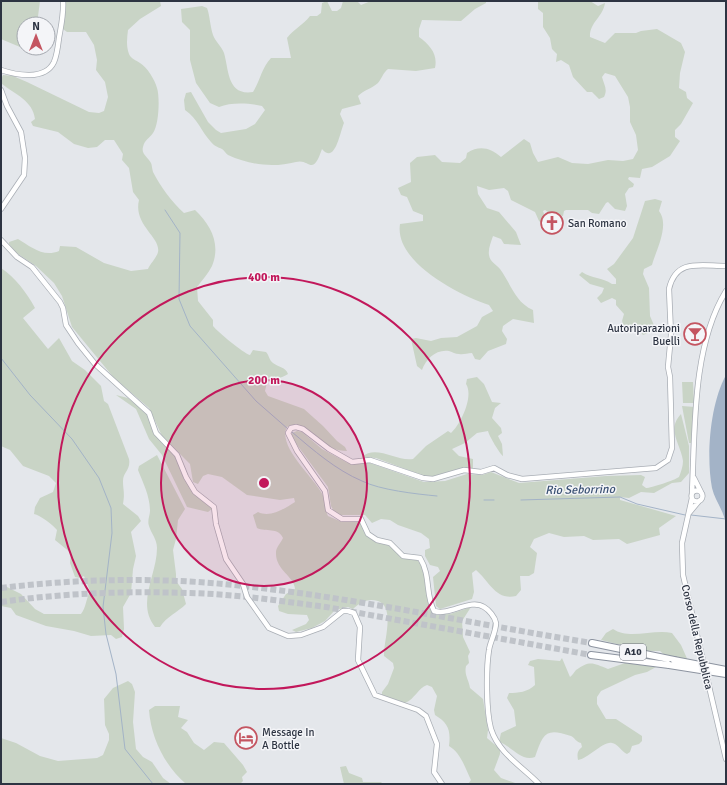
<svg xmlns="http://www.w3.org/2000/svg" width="727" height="785" viewBox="0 0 727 785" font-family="Signika,sans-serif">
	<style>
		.green { fill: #c9d4c6 }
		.water { fill: #a3b3c7 }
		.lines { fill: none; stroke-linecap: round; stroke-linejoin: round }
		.stream { stroke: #a3b3c7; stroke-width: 1 }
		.highway-tunnel { stroke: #bfc3c9; stroke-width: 6; stroke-dasharray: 6 3; stroke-linecap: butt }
		.secondary-casing { stroke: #a9aeb5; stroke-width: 6 }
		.highway-casing { stroke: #8d94a0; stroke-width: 8 }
		.secondary { stroke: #fff; stroke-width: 4.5 }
		.highway { stroke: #fff; stroke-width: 6 }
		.highway-bridge-casing { stroke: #8d94a0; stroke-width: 8; stroke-linecap: butt }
		.highway-bridge { stroke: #fff; stroke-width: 6 }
		.ring { fill: none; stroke: #c2185b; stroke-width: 2 }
		.labels { text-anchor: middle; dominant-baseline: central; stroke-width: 3; stroke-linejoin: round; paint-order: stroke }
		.shield { fill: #f4f5f8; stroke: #696e79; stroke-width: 1 }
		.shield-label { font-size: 10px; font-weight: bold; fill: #2d3442 }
		.poi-label { font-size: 11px; fill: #2d3442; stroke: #f4f5f8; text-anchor: start }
		.street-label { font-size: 11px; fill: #2d3442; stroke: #f4f5f8 }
		.water-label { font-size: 12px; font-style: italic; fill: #3a5173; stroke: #f4f5f8 }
		.centre { fill: #c2185b; stroke: #f4f5f8; stroke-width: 2 }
		.ring-label { font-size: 12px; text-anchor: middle; font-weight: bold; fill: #c2185b; stroke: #f4f5f8; stroke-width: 3; stroke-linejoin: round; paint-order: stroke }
	</style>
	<rect width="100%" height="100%" fill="#e4e7eb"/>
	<path class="green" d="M1 1H40L37 24H24C24 28 23 44 20 47L1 39Z
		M65 1H160L161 6 140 19 128 30C127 38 126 46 129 54 131 59 136 60 140 63 147 67 155 80 157 88 160 97 159 125 153 133 149 139 145 139 143 147 141 154 148 157 151 163 152 165 152 169 153 172 160 186 172 202 184 213L195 210C211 225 221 244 212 266 208 274 202 280 197 287L198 301 213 320V326C218 332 243 353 250 355L253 350 266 352C269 355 269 360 273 363 278 367 286 367 288 374 281 379 274 378 267 382L265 391 268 396 304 409 323 426 337 441 345 447 347 451C342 451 336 450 331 448 317 442 305 417 287 427 277 446 313 477 321 492 326 499 324 508 328 516L342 522 358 521 362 523 367 532 395 550 400 557 416 559 420 563 426 580 429 608 435 615 450 614 471 607 462 621 463 637 470 652 468 656 469 663 466 666C464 675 469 680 470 688L483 699 488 730 487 738 500 749V754L494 770 501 778 518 784H468L471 780C465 768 461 753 449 746 451 730 448 723 435 715L434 710 437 696 432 687 427 685C418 688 415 699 405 703L382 695V692L388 684 394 668 393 663 384 656C383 643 396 607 378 601 367 598 361 602 353 609L348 607 335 610 325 621 312 628 296 632 292 630 306 624 309 620 307 615 288 614 279 611 278 606 286 594 295 589C294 576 275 570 276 552 276 547 281 543 283 538 278 527 266 532 257 528L253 515 258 512C270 518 284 509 295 502L294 498 280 500 247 495 222 477 208 474 203 476 198 484 193 482 190 464 162 436 149 408 114 378 72 327 62 296 54 283 36 266 15 252 9 244V242L18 239C30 246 43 258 59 251L60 246 76 247 104 263 131 271 148 269C150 264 157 257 158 252 161 237 133 225 139 200L133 192 129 168 122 160 123 154 114 140H105L97 147 88 148 74 144 58 132 33 126 31 122 35 119C33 101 15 94 2 84L1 79 3 75 13 76 27 82 89 112 99 113 104 111 108 97 105 82 96 70 97 60 94 45 86 32H67L63 29Z
		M327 1 332 11H337L341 8 343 1H357L361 5 371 1H486V3L475 9 461 21 422 20 419 29V37C430 45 438 54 435 68L416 71 388 69C383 73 382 78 378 83 371 89 364 90 358 96L361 104 342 109 340 114 344 123C340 132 335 165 322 149 312 178 310 158 296 162 273 168 250 165 228 155 226 154 224 150 222 149 218 147 214 146 211 142 201 131 198 119 185 110L184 100 186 93 191 92 208 122 216 130 221 133 246 129 255 124 265 110 262 106C249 103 231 102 219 107L210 103 196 83 190 60V30L182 22 181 9 202 6 207 8C210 16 210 26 213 35 215 41 222 47 224 53 229 70 227 96 253 92 260 81 262 67 271 58H291L287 38C294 29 303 25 310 16H317L321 13 322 3Z
		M546 1H590L598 6 605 3C603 17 589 23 590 37L605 43 615 33H636L641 31 657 29 681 43 685 52 680 73 679 88 686 92 687 98 693 103 681 124 675 130V137L680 141 670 156 652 167 642 169 640 178 629 177 628 179 634 184 633 187 629 188 625 194 627 206 625 211 615 209 608 202 606 203 599 214 592 213 588 210H566L564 211 563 216 551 214 545 210 543 211 546 220 543 224 539 221 535 212 511 200 508 191 504 188 489 190 477 186 478 194 487 208 499 212 516 232 521 245 504 244 501 239 493 236C491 242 488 249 489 255 490 262 496 264 500 269 511 284 515 302 533 310L534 323 513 319 503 326 502 331 507 339 506 344 488 351 480 360 475 359 472 353C467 353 463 355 459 354 455 354 453 352 449 351 436 349 426 359 422 370L417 366 411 339 416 338 431 341 441 338 457 337 477 326 482 317 493 311 489 305C459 295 394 262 400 224L423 221V215L413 211 407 197 401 195 398 188 411 182 410 163 417 157 435 155 442 162 460 163 466 158 467 153C480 145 490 148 501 157L524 139 530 143 533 153 538 162 558 157 572 163 588 164 608 160 623 161 633 159 638 150 636 135 630 122V107L628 97 615 76 605 73 602 77C604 85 608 89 604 97L599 99 592 92H587L573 77 569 65 561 60 556 62 557 54 552 49 550 38 543 27V13L538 9V2Z
		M655 199 662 201 659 211C670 225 656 250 652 265L644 269 643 274 649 288 650 316 656 330 643 335 639 330 626 332 622 321 624 314 616 305V300L612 298 601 303 597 298 602 293 604 288 590 284 579 275 582 272C592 279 602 277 612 284H616V279L607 269 614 264 633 238 645 201Z
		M1 268C15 277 27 293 35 308L23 318 48 349 59 338 72 361 85 370 101 386 104 401 108 404 129 459C131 470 123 472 123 481 123 490 125 492 123 504L138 516 141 521 131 532 136 556 133 569 131 593 123 607 124 629 122 637 116 639 111 635 91 636 74 631 46 626 16 615 11 608 1 606V584L21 594 35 609 44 614H81C86 608 86 599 90 591L84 576 80 578 75 577 70 563 71 553 55 540 57 530C53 525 40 515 34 514L35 507 40 498 53 492 56 483 49 476 23 466 10 450 1 446Z
		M477 377 484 384 492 402 501 403 495 408 492 418 501 428 502 433 498 436 502 444 503 456C500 454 489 436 488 431L477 433 465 443 452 449 459 456 473 459V468L454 470 433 477 424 476 376 458 362 457C376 444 397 462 413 459L426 446 448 431 451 433C461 424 474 396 466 384L467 379Z
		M682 382H693L694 403H683Z
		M116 395 128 398 148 414 151 425 175 456 190 488 213 508 208 512 187 507 162 455 149 439 136 409Z
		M682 406 695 407 693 443H689Z
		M681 414 689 446V473L681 482 672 483 654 493 641 492 629 498 620 497V500L676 516 659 528 660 535 627 544 619 539 593 540 584 536 564 537 549 533 534 539 530 547 537 553 534 573 529 576H520L521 590 516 596C496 601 489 581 476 570L472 573 474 592 472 599 440 609 436 606 433 577 440 571 438 567 430 565 425 556V550L430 548 429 539 421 533 398 525 390 520 381 519 372 523 365 515H336L331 506 328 487 292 438V433L297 431 302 432 322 449 348 463H370L424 482 445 481 467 474 482 475 491 472 519 483 606 476 641 475 645 477 642 485 646 488C651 488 675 480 679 477 681 472 683 466 683 461 681 444 666 430 681 414Z
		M157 455 185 509 178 520 176 539 173 550 176 574V581L182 589 186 604C178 612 166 617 160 627H155C136 603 157 575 157 548 157 539 151 533 149 526 147 521 150 515 150 511 150 496 143 483 138 470L139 466Z
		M613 629C629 640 653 629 672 633L681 645 693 672 668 668V658L660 651H645L601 640 606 633Z
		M562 658 570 677C573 675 574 672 576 670 590 660 593 663 608 669L625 663 656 667 647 672 635 675 601 691 597 697V704L606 719H616L642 736V741L639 744 632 746 630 752 627 754C622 752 617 743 612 743 603 741 588 759 578 760 577 754 577 751 582 747L581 743C576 742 575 738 571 736 545 727 543 734 535 757 521 762 512 746 499 742L501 733 516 726 514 710 507 698 509 693C518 693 528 692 535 685L534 667 528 665 530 661 538 659 560 661Z
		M128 681 132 684 135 692 133 722 136 749 143 757 152 762 163 778 171 784H1V738L16 743 40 756 58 761 97 758 103 755 109 740V734L105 725 104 699 113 688Z
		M155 706H180L178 717 188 720 181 728 187 732 194 743 204 750 214 742 224 743 243 765 247 772 242 777 243 781 240 784H186C165 766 151 738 149 710Z
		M346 766 349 773 362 778 363 782H381L383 784H344L340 767Z"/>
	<path class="water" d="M726 375V526C725 512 715 501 712 488 706 456 710 404 726 375Z"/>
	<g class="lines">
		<path class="stream" d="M165 210 180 233 179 299 190 326 256 401 288 429
			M1 358 30 395 72 439 99 478 111 508 112 533 103 607 106 634 116 674 125 749 153 784
			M292 432C313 450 336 470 362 481 380 490 416 494 437 496
			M484 500H494
			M521 500 620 497 637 504 685 515
			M691 515 726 519"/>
		<path class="highway-tunnel" d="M1 588C83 578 170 577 252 587 366 600 479 625 592 643
			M1 602C63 593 127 591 190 593 235 594 281 601 326 607L591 655"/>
		<g class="secondary-casing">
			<path id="secondary" d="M1 70C16 75 45 81 54 62 57 55 58 46 59 38 61 26 64 13 63 1
				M1 90 7 106 21 132 25 158 24 175 1 209
				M1 240 17 257 32 267 60 302 63 308 66 325 78 343 95 364 149 413 156 433 177 455 186 477 195 492 214 507 216 524 226 559 243 584 247 597 269 628 288 636 301 635 323 627 343 611H348L354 613 360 627 358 660 375 695 418 710 426 716 437 744 434 772 442 784
				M694 478 701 492
				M691.5 496a5.5 5.5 0 1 1 11 0a5.5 5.5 0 1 1-11 0Z
				M692 493C695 430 692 346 726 291
				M692 498 682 543 683 575 726 759
				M689 513 699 501
				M539 784C523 767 499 754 491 729 486 711 486 669 489 650 490 642 496 632 496 623 495 617 489 610 484 607 470 598 450 616 434 611 425 594 431 576 420 558L403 556 390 543 377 540 368 534 361 519H342L328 510 325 491 297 451 288 433 291 428 296 427 303 429 329 449 352 462 370 460 423 478 433 479 464 470 481 472 494 468 507 475 522 479 656 468 668 460 672 448 670 377 668 367 671 335 669 289C676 258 701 266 726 266"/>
		</g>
		<g class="highway-casing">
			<path id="highway" d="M592 643 674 660
				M591 655 669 665"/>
		</g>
		<use href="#secondary" class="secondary"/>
		<use href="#highway" class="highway"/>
		<g class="highway-bridge-casing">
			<path id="highway-bridge" d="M674 660 726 670
				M669 665 726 674"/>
		</g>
		<use href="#highway-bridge" class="highway-bridge"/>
	</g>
	<circle cx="264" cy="483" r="103" fill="#c2185b" fill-opacity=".12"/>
	<g class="ring">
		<circle cx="264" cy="483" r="103"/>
		<circle cx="264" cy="483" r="206"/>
	</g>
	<defs>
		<g id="church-ring" transform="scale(1.15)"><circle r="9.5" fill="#f4f5f8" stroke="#c45561" stroke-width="1.5"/><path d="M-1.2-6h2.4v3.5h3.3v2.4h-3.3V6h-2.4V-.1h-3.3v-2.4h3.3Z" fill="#c45561"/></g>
		<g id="bar-ring" transform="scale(1.15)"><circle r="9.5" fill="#f4f5f8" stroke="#c45561" stroke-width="1.5"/><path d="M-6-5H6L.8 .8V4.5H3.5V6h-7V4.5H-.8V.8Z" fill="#c45561"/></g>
		<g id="hotel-ring" transform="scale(1.15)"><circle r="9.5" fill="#f4f5f8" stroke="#c45561" stroke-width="1.5"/><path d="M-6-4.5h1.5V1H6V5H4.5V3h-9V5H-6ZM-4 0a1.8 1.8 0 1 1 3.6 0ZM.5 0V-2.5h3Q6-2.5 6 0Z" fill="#c45561"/></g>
	</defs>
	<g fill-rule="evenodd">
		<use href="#church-ring" x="552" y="223"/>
		<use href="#bar-ring" x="695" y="334"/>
		<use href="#hotel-ring" x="246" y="738"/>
	</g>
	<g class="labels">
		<rect class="shield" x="620" y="644" width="26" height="16" rx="3"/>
		<g class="shield-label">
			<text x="633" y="652">A10</text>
		</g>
		<g class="poi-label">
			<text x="568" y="223">San Romano</text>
			<text x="680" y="328" text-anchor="end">Autoriparazioni<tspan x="680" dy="13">Buelli</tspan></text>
			<text x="262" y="732">Message In<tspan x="262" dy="13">A Bottle</tspan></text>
		</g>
		<g class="street-label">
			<text transform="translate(697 637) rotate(77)">Corso della Repubblica</text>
		</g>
		<g class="water-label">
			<text transform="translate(580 490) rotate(-1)">Rio Seborrino</text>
		</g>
	</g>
	<circle cx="264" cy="483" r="6" class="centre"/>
	<g class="ring-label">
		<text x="264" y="281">400 m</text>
		<text x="264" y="384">200 m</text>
	</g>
	<rect width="727" height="785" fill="none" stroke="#2d3442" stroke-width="4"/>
	<g transform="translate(36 36)"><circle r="19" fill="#f4f5f8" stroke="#a4a8af"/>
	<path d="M0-3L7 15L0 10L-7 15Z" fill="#c45561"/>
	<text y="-6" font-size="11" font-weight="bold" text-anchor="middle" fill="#2d3442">N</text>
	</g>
</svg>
